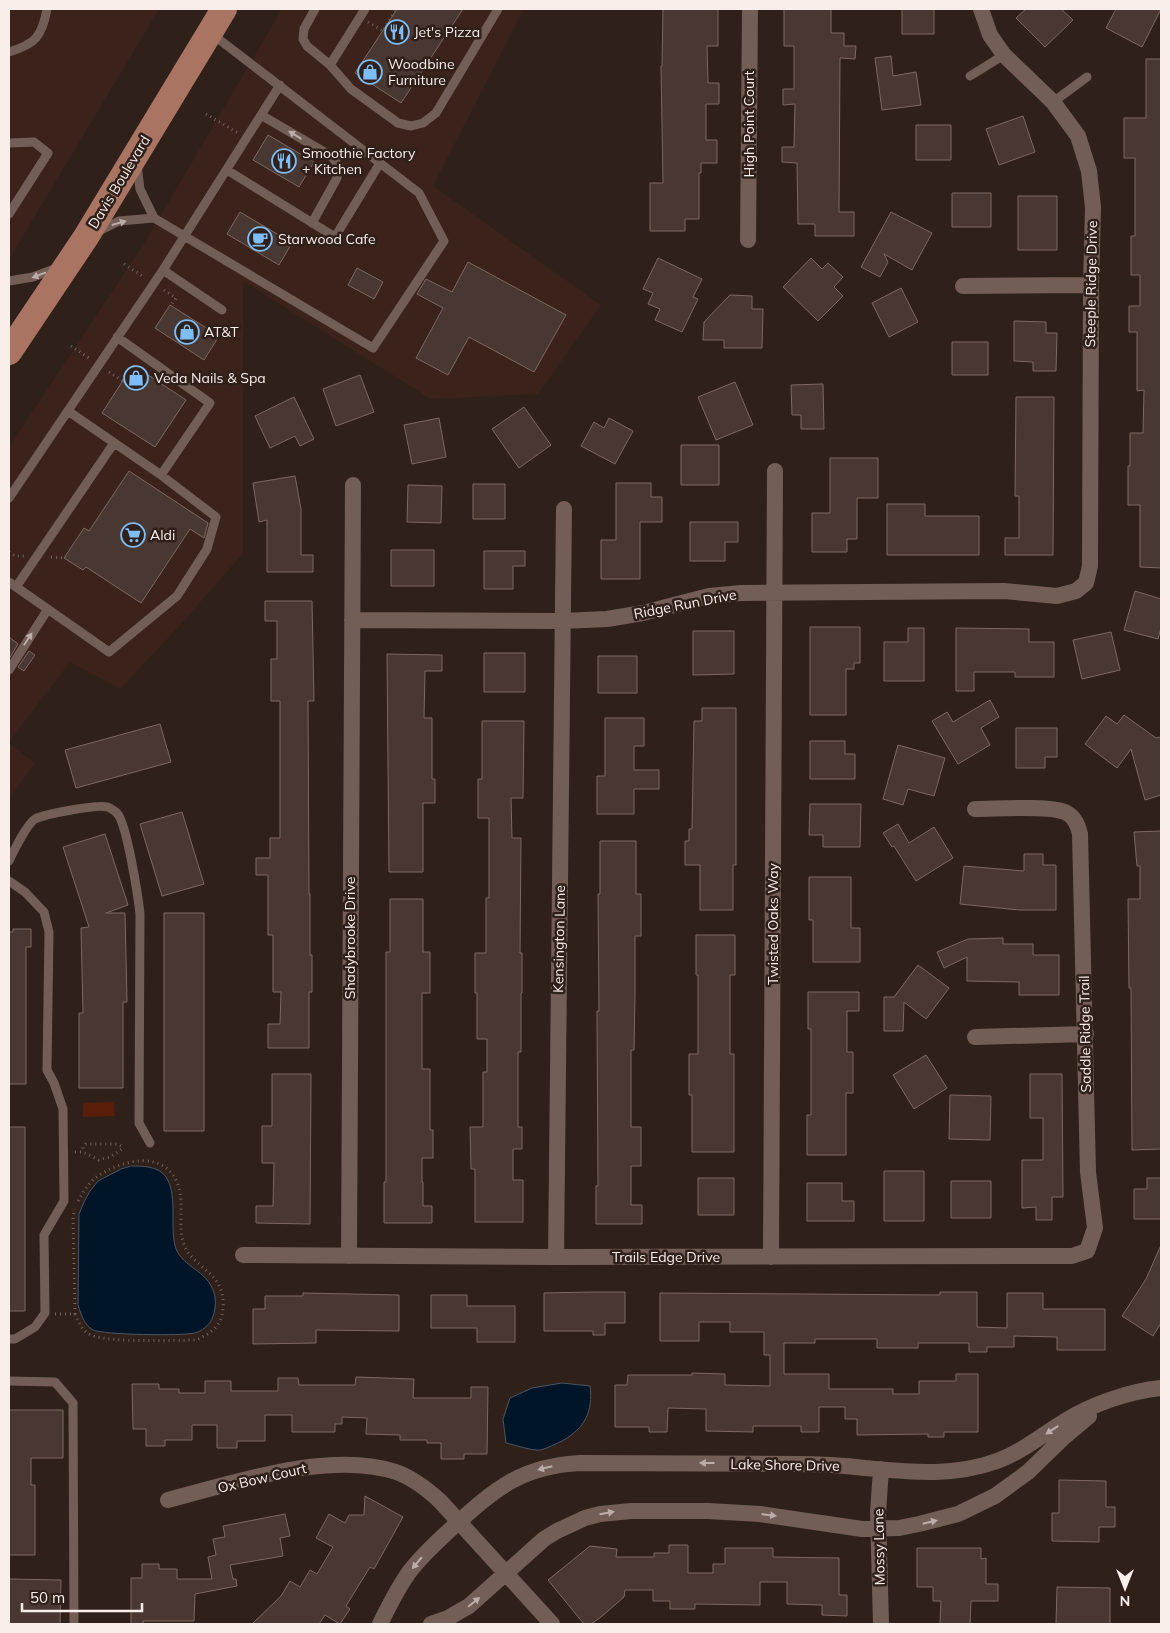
<svg xmlns="http://www.w3.org/2000/svg" width="1170" height="1633" viewBox="0 0 1170 1633" font-family="Mulish,sans-serif">
	<style>
		.built { fill: #3b231c }
		.green { fill: #591e08 }
		.water { fill: #001528; stroke: #4b5662 }
		.building { fill: #493731; stroke: #7d6861 }
		.lines { fill: none; stroke-linecap: round; stroke-linejoin: round }
		.path { stroke: #71625d; stroke-width: 3; stroke-dasharray: 1 4; stroke-linecap: butt }
		.lane { stroke: #725e57; stroke-width: 9 }
		.street { stroke: #725e57; stroke-width: 16 }
		.primary { stroke: #a97462; stroke-width: 26 }
		.oneway { fill: #bdada8 }
		.labels { text-anchor: middle; dominant-baseline: central; stroke-width: 5; stroke-linejoin: round; paint-order: stroke }
		.poi-label { font-size: 14px; fill: #faeeea; stroke: #30201a; text-anchor: start }
		.street-label { font-size: 14px; fill: #faeeea; stroke: #30201a }
	</style>
	<rect width="100%" height="100%" fill="#30201a"/>
	<path class="built" d="M9 9H159L9 259Z
		M282 9H524L433 186 601 305 538 394 431 399 243 281V553L184 621 120 689 70 662 9 742V447L145 242Z
		M9 743 35 763 9 799Z"/>
	<path class="green" d="M114 1102 115 1116 83 1117V1103Z"/>
	<path class="water" d="M131 1166C142 1166 159 1166 166 1177 179 1197 168 1232 177 1251 187 1270 210 1271 215 1297 216 1304 215 1312 212 1319 209 1325 202 1331 195 1333 183 1336 104 1335 93 1330 84 1325 81 1314 78 1305L79 1214 84 1202 90 1191 98 1181 121 1169Z
		M562 1383 590 1386C593 1412 585 1428 562 1441 555 1444 548 1448 541 1450 531 1451 516 1445 506 1443L503 1419 510 1398 532 1388Z"/>
	<path class="building" d="M397 9H463L401 103 355 73Z
		M663 9H718V46H707L708 83H719V104H706V140H717V163H701V173H699V219H685V231H650V183H663L661 66H662Z
		M784 9H831V33H844V46H856L855 59 840 58 839 212H854V236H815V224H798L797 163 782 162V147H794L795 104 783 105V89H794V46H784Z
		M902 9H934V34H902Z
		M1026 9H1061L1073 20 1045 47 1016 18Z
		M1116 9H1161L1142 47 1106 28Z
		M891 56 893 76 916 72 921 105 882 110 875 58Z
		M1146 59H1161V568L1140 567V505H1128V466H1130V433H1143L1144 390 1137 391V332H1129V306H1140V275H1131V236H1135V158H1124V118H1146Z
		M1023 116 1035 152 999 165 986 129Z
		M916 125H951V160H916Z
		M268 135 314 162 299 187 253 160Z
		M952 193H991V227H952Z
		M1018 196H1057V250H1018Z
		M240 212 292 243 279 265 227 234Z
		M891 212 932 233 912 270 884 254 888 262 880 277 861 267Z
		M658 258 702 279 693 297 698 299 682 332 655 320 660 309 648 304 653 293 643 289Z
		M811 258 822 269 828 263 843 277 834 287 843 296 818 321 783 287Z
		M468 262 566 315 534 372 469 337 448 375 416 358 443 308 417 294 426 279 452 292Z
		M357 268 383 282 374 299 348 285Z
		M901 288 918 322 889 337 872 303Z
		M730 295 752 296V309H763L762 348H724V340H703L704 322Z
		M170 305 219 336 204 360 155 328Z
		M1014 321 1046 322V333H1057L1056 371H1033V362L1014 361Z
		M952 342H988V375H952Z
		M133 365 186 400 155 447 102 413Z
		M360 375 374 412 336 426 323 389Z
		M735 382 753 425 716 440 698 397Z
		M823 384 824 429H801V415H792L791 385Z
		M294 397 314 439 300 446 295 436 270 448 255 416Z
		M1016 397H1054L1053 555H1005V538H1019V496H1015Z
		M524 407 551 445 519 468 492 429Z
		M439 418 446 457 412 464 404 425Z
		M609 418 633 431 615 464 581 446 594 422 604 428Z
		M681 445H719V485H681Z
		M830 458H878V498H857V539H847V552H812V513H830Z
		M129 471 208 523 204 538 190 529 141 603 86 567 83 570 64 558 84 528 89 531Z
		M295 476 301 509V555H313V572H267V520L259 522 253 483Z
		M616 483H651V497H662V522H640V579H601V540H616Z
		M473 484H505V519H473Z
		M408 485 442 486 441 523 407 522Z
		M887 504H925V516H979V555H887Z
		M690 522H738V542H725V561H690Z
		M391 550H434V586H391Z
		M484 551H525V566H513V589H484Z
		M1135 591 1161 599V628L1158 639 1124 630Z
		M265 601H312L314 701H308L309 894H310V955H312V992H309V1048H268V1024H280L281 992H273V935H268V875H256V858H270V838H280V701H271V659H277V621H265Z
		M810 627H860V663H854V669H846V715H810Z
		M908 628H924V681H884V642H908Z
		M956 628 1029 629V642H1054V677H1015V672H974V691H956Z
		M693 631H734V674L693 675Z
		M1111 632 1120 670 1082 679 1073 640Z
		M9 637 18 644 9 659Z
		M29 651 35 655 24 671 18 667Z
		M484 653H525V692H484Z
		M387 654 442 655V671H425L424 718H432V779H435V803H423V872H389Z
		M598 656H637V693H598Z
		M990 700 999 717 981 728 990 745 958 764 932 721 947 712 953 722Z
		M702 708H736V865H733V910H700V865H685V841H689V829H692L694 721H702Z
		M1124 715 1156 738 1161 737V795L1145 800 1131 749 1117 768 1085 744 1106 716 1117 724Z
		M605 718H644V746H634V770H659V789H634V814H597V776H605Z
		M482 721H524L523 798H511L512 838H521L520 953H522V993H521V1052H518V1127H522V1149H513V1180H523V1222H475V1169H471L470 1127H483V1072H487V1039H477V993H475V953H486V898H489V818H478V779H482Z
		M160 724 171 762 76 788 65 750Z
		M1016 728H1057V757H1045V768H1016Z
		M810 741H845V754H855V779H810Z
		M898 745 945 758 934 796 908 789 903 805 883 799Z
		M810 804H861L860 847H823V835H809Z
		M182 812 204 884 162 896 140 824Z
		M898 824 909 843 934 827 953 858 916 881 894 846 892 847 883 833Z
		M1161 831V1149L1132 1150 1131 988H1129L1128 899H1140V866H1137L1134 832Z
		M105 834 128 905 106 913H125L127 1002H123V1088H79V1013H83L81 928 89 927 63 847Z
		M600 841H636V894H641V936H635V994L634 1050H631V1127H641V1166H631V1205H642V1224H596V1186H598L597 1011H599L598 894H600Z
		M1024 854H1043V865H1056V910H1019L960 904 964 866 1024 871Z
		M809 877H851V928H860V962H813V920H809Z
		M390 899H423V952H430V993H422V1069H430V1130H433V1158H422V1182H423V1206H432V1223H384V1182H386V952H390Z
		M164 913H204V1131H164Z
		M13 929H31V947H26V1084H9V932H13Z
		M696 935H735V975H730V1054H734V1152H692V1095H689V1054H698V975H696Z
		M1003 938V944H1033V955H1059V995H1019V982L967 981V957L944 968 937 952 968 939Z
		M918 965 949 988 926 1019 904 1002 903 1031H884V997H894Z
		M808 992H859V1011H847V1052H853V1093H846V1155H807V1115H811V1029H808Z
		M926 1055 947 1088 914 1109 893 1075Z
		M272 1074H311L310 1224 256 1223V1206H273L274 1163H262V1126H272Z
		M1030 1074H1062L1063 1197H1052V1220H1036V1207L1022 1208V1160H1043V1118H1030Z
		M950 1095 991 1096 990 1140 949 1139Z
		M9 1127H25V1311H9Z
		M884 1171H924V1221H884Z
		M698 1178H734V1215H698Z
		M1147 1178H1161V1219H1134V1189H1147Z
		M951 1181H991V1218H951Z
		M807 1183H842V1201H854V1221H807Z
		M1161 1245V1323L1153 1336 1122 1316 1146 1279Z
		M593 1292H625V1323H605V1335H593V1331H544V1293Z
		M940 1292H977V1327L1007 1328V1293H1043V1309H1105V1350H1057V1337L1014 1336V1347H987V1352H969V1343H918V1348H877V1339H815V1343H784V1374H829V1389H893V1394H919V1381H956V1374H978V1432H944V1437H928V1434L857 1435V1419H845V1407H819V1432H801V1426H753V1432L706 1431V1409L668 1408 667 1432H649V1427H615V1385H627L628 1375H692V1373L725 1374V1385L770 1386V1355H764V1332H730V1322H699V1341H660V1293L940 1295Z
		M303 1293 399 1295V1331L316 1330V1343L253 1344V1309H265V1296H303Z
		M431 1295H467V1306H515V1342H477V1328H431Z
		M356 1377 414 1379 413 1398H471V1387H488L487 1454H464V1459H441V1443H427V1440H400V1435L366 1434 367 1418 342 1417V1424H335V1432H292V1415H265V1441H237V1448H217V1425H192V1440H165V1446H146V1429H133L132 1384H159V1389H179V1393H205V1381H231V1391H278V1378H298L299 1385H355Z
		M9 1410H63V1458H31V1485H35V1555H9Z
		M1059 1480 1106 1481V1507H1115V1527H1099V1542L1052 1541V1513H1059Z
		M365 1496 403 1517 374 1569 370 1567 346 1606 350 1609 340 1624 325 1615 319 1624H252L281 1596 290 1581 300 1587 310 1570 317 1574 333 1547 316 1538 329 1514 345 1523 349 1515H364Z
		M285 1514 290 1536 280 1538 283 1556 230 1565 233 1579H236L237 1586 195 1594 194 1621H143V1624H131V1578H142V1564H159V1569H177V1579H212L208 1557 216 1555 213 1539 225 1537 223 1526Z
		M669 1545H688V1573H713V1564H725V1548H773V1557L839 1558V1595H847V1616L822 1615V1605L787 1604V1582H760V1605L695 1604V1609H670V1601H653V1590H625L624 1597 601 1617 591 1624H584L548 1580 590 1546 617 1549 616 1557H654V1553H669Z
		M917 1548H981V1559L986 1558V1584H998V1601H971L970 1624H940L941 1601H933V1587H917Z
		M9 1579 61 1580 60 1624H9Z
		M1057 1587 1110 1588V1624H1056Z"/>
	<g class="lines">
		<path class="path" d="M368 22 383 31 396 9
			M206 114 238 133
			M124 264 144 277
			M164 290 176 298 171 305
			M71 346 89 358
			M109 372 123 381
			M9 552 15 556H24
			M51 557 64 558
			M75 1152H83L99 1160 110 1157 122 1149 121 1146 117 1144H86L83 1147V1152
			M55 1314H75C79 1323 82 1331 91 1335 108 1343 174 1340 196 1340 203 1337 209 1334 215 1328 227 1316 225 1291 215 1279 205 1267 190 1260 184 1245 177 1226 185 1204 178 1185 165 1148 119 1160 95 1178 87 1185 82 1194 77 1203
			M75 1314 73 1216 75 1209"/>
		<path class="lane" d="M315 9 304 29 303 39 307 46 330 65 351 89 398 123 411 126 423 123 436 113 498 9
			M9 52C36 44 42 36 47 9
			M330 65 365 9
			M970 76 1004 55
			M1053 102 1087 77
			M261 115 331 156 339 166 337 178 312 223
			M9 143 34 142 48 153 9 214
			M137 165 140 189 154 218 373 348 444 241 419 193 212 34
			M227 170 335 237 380 163
			M97 232 119 221 154 218
			M163 270 222 310
			M9 281 33 277 57 268
			M117 337 210 403 161 475
			M9 498 163 270 280 85
			M9 582 109 652 177 596 207 549 216 517 161 475 68 411
			M16 587 114 443
			M9 670 48 609
			M9 861C13 852 27 824 35 819 45 814 98 804 107 807 109 807 115 811 117 813 127 824 138 896 140 914L139 1123 150 1143
			M9 881 25 892 44 912 49 932 47 1070 54 1083 63 1109 64 1201 44 1235 45 1313 35 1327 15 1339H9
			M9 1381 55 1382 73 1403 74 1624"/>
		<path class="street" d="M748 240 750 9
			M963 286 1091 285
			M352 620 562 621 607 619 643 613 709 596 741 593 1004 591 1057 596 1076 591 1086 583 1090 566 1091 285 1093 207 1089 171 1078 136 1053 102 1004 55 990 35 981 9
			M975 1037 1086 1034
			M243 1255 556 1257 1072 1256 1087 1251 1095 1228 1088 1172 1080 834C1078 825 1074 816 1065 812 1047 805 997 809 975 809
			M349 1256 353 485
			M556 1257 564 509
			M771 1257 775 471
			M881 1469 878 1513 881 1624
			M168 1500C234 1483 329 1450 396 1472 413 1478 427 1489 440 1501L552 1624
			M380 1624C389 1606 398 1587 410 1571 423 1554 438 1541 453 1527 495 1489 521 1466 580 1463L793 1464C817 1464 841 1465 865 1468 910 1472 953 1477 997 1461 1022 1452 1042 1435 1065 1421 1092 1404 1130 1391 1161 1388
			M431 1624 448 1618 469 1606 544 1539 557 1531 585 1518 600 1514 631 1511H708L760 1514 862 1529 899 1528 919 1524 958 1514 995 1496 1028 1472 1064 1437 1089 1416"/>
		<path class="primary" d="M9 352 86 237 224 9"/>
	</g>
	<defs><path id="oneway-solid" d="M-6-.8H1V-3.2L6.5 0L1 3.2V.8H-6Z" transform="scale(1.25)"/></defs>
	<g class="oneway">
		<use href="#oneway-solid" transform="translate(295 135) rotate(-149)"/>
		<use href="#oneway-solid" transform="translate(119 223) rotate(-16)"/>
		<use href="#oneway-solid" transform="translate(39 275) rotate(159)"/>
		<use href="#oneway-solid" transform="translate(28 639) rotate(-57)"/>
		<use href="#oneway-solid" transform="translate(1052 1430) rotate(146)"/>
		<use href="#oneway-solid" transform="translate(707 1463) rotate(-180)"/>
		<use href="#oneway-solid" transform="translate(545 1468) rotate(166)"/>
		<use href="#oneway-solid" transform="translate(607 1513) rotate(-10)"/>
		<use href="#oneway-solid" transform="translate(769 1515) rotate(7)"/>
		<use href="#oneway-solid" transform="translate(930 1522) rotate(-13)"/>
		<use href="#oneway-solid" transform="translate(417 1563) rotate(130)"/>
		<use href="#oneway-solid" transform="translate(474 1602) rotate(-39)"/>
	</g>
	<defs>
		<g id="restaurant-ring" transform="scale(1.25)"><circle r="9.5" fill="#30201a" stroke="#7dbef9" stroke-width="1.5"/><path d="M-5-6h1v4h1v-4h1v4h1v-4h1v5L-1.5 .5V6h-2V.5L-5-1ZM5-6V6H3V1.5H1.5Q1.5-4 5-6Z" fill="#7dbef9"/></g>
		<g id="shop-ring" transform="scale(1.25)"><circle r="9.5" fill="#30201a" stroke="#7dbef9" stroke-width="1.5"/><path d="M-5-2.5h2.3a2.7 3.5 0 0 1 5.4 0H5L5.5 6h-11ZM-1.5-2.5h3a1.5 2.3 0 0 0-3 0Z" fill="#7dbef9"/></g>
		<g id="cafe-ring" transform="scale(1.25)"><circle r="9.5" fill="#30201a" stroke="#7dbef9" stroke-width="1.5"/><path d="M-5.5-4.5H6V0H3Q3 3.5 0 3.5H-2.5Q-5.5 3.5-5.5 0ZM3-3.2v2h1.7v-2ZM-6 4.5H4V6H-6Z" fill="#7dbef9"/></g>
		<g id="supermarket-ring" transform="scale(1.25)"><circle r="9.5" fill="#30201a" stroke="#7dbef9" stroke-width="1.5"/><path d="M-6-5.5h2.5l.6 2H6L4.5 2H-2.5L-4.4-4H-6ZM-1.5 3.2a1.3 1.3 0 1 0 .1 0ZM3 3.2a1.3 1.3 0 1 0 .1 0Z" fill="#7dbef9"/></g>
	</defs>
	<g fill-rule="evenodd">
		<use href="#restaurant-ring" x="397" y="32"/>
		<use href="#shop-ring" x="370" y="72"/>
		<use href="#restaurant-ring" x="284" y="161"/>
		<use href="#cafe-ring" x="260" y="239"/>
		<use href="#shop-ring" x="187" y="332"/>
		<use href="#shop-ring" x="136" y="378"/>
		<use href="#supermarket-ring" x="133" y="535"/>
	</g>
	<g class="labels">
		<g class="poi-label">
			<text x="414" y="32">Jet's Pizza</text>
			<text x="388" y="64">Woodbine<tspan x="388" dy="16">Furniture</tspan></text>
			<text x="302" y="153">Smoothie Factory<tspan x="302" dy="16">+ Kitchen</tspan></text>
			<text x="278" y="239">Starwood Cafe</text>
			<text x="204" y="332">AT&amp;T</text>
			<text x="154" y="378">Veda Nails &amp; Spa</text>
			<text x="150" y="535">Aldi</text>
		</g>
		<g class="street-label">
			<text transform="translate(749 124) rotate(-90)">High Point Court</text>
			<text transform="translate(119 182) rotate(-59)">Davis Boulevard</text>
			<text transform="translate(1091 284) rotate(-89)">Steeple Ridge Drive</text>
			<text transform="translate(685 604) rotate(-11)">Ridge Run Drive</text>
			<text transform="translate(773 924) rotate(-90)">Twisted Oaks Way</text>
			<text transform="translate(350 938) rotate(-90)">Shadybrooke Drive</text>
			<text transform="translate(559 939) rotate(-89)">Kensington Lane</text>
			<text transform="translate(1085 1034) rotate(-91)">Saddle Ridge Trail</text>
			<text x="666" y="1257">Trails Edge Drive</text>
			<text transform="translate(785 1465) rotate(1)">Lake Shore Drive</text>
			<text transform="translate(262 1478) rotate(-13)">Ox Bow Court</text>
			<text transform="translate(879 1547) rotate(-91)">Mossy Lane</text>
		</g>
	</g>
	<rect width="1170" height="1633" fill="none" stroke="#faeeea" stroke-width="20"/>
	<g transform="translate(1125 1588) rotate(180)" stroke="#30201a" stroke-width="4" paint-order="stroke">
	<path d="M0-4L9 19L0 12L-9 19Z" fill="#faeeea"/>
	<text y="-8" font-size="14" font-weight="bold" text-anchor="middle" fill="#faeeea">N</text>
	</g>
	<path d="M22 1603v8h120v-8" fill="none" stroke="#faeeea" stroke-width="2.5"/>
	<text x="30" y="1603" font-size="15" fill="#faeeea" stroke="#30201a" stroke-width="4" paint-order="stroke">50 m</text>
</svg>
